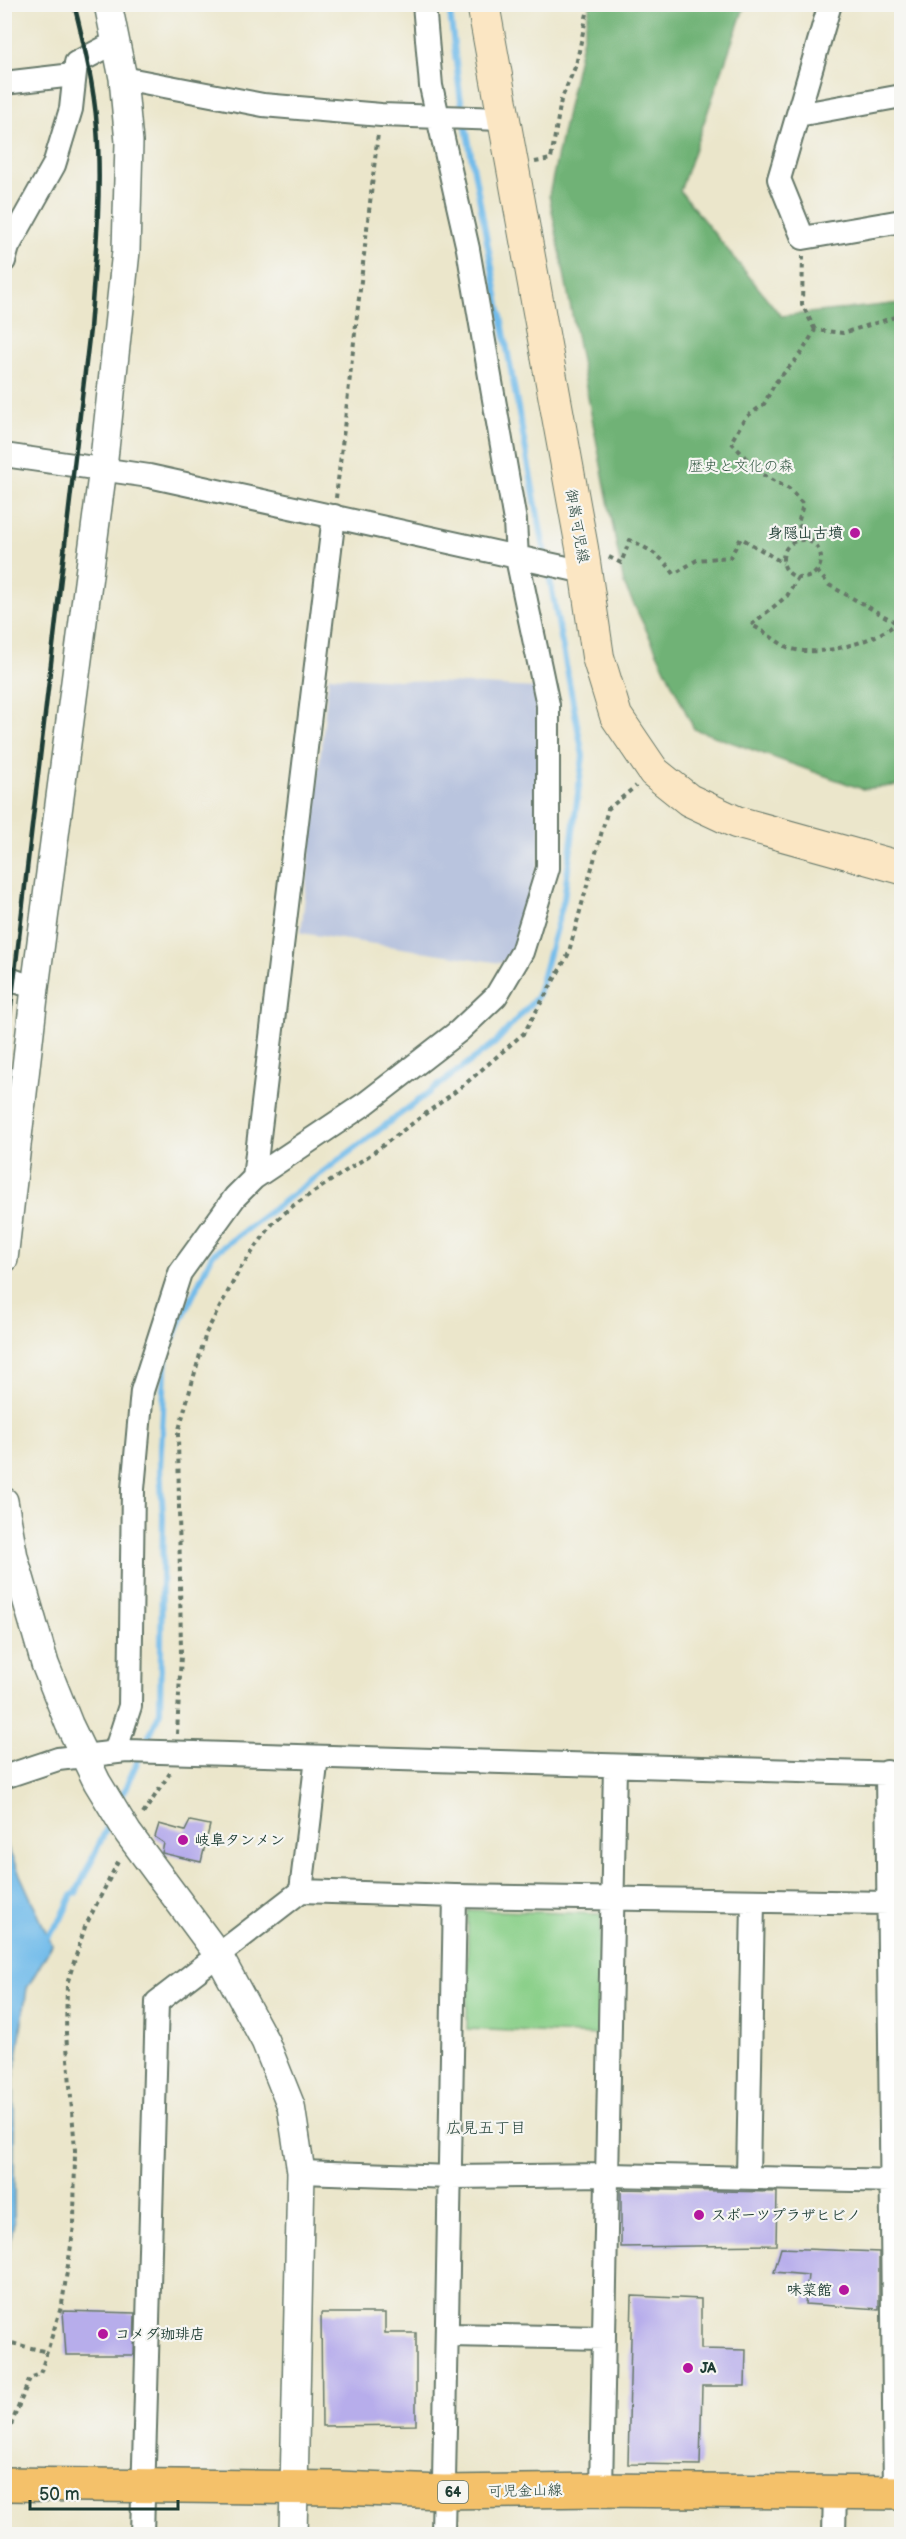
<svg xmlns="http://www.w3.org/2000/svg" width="906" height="2539" viewBox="0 0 906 2539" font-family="'Balsamiq Sans','Klee One',sans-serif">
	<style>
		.industrial { fill: #b9c4de }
		.green { fill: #8bd08a; stroke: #55865f; stroke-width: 1.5 }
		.forest { fill: #70b276; stroke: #487855; stroke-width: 1.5 }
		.water { fill: #71bbea; stroke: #487c8f; stroke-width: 1.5 }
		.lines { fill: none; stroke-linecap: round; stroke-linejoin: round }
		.stream { stroke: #71bbea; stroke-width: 6 }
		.building { fill: #b7adeb }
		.minor-casing { stroke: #667869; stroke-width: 26 }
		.tertiary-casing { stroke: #667869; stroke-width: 30 }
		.secondary-casing { stroke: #667869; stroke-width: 34 }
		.primary-casing { stroke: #667869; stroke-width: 36 }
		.path { stroke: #667869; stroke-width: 4; stroke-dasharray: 4.5 4.5; stroke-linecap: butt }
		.minor { stroke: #fff; stroke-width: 22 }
		.tertiary { stroke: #fff; stroke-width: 27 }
		.secondary { stroke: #fbe6c3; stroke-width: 32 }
		.primary { stroke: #f4c16a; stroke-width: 33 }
		.rail { stroke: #1f3d34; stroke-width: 4.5 }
		.poi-dot { fill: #b5179e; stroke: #f6f6f2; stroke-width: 2 }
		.labels { text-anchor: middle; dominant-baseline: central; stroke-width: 4.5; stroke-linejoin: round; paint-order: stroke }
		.shield { fill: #f6f6f2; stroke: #60746d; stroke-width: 1.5 }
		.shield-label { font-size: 14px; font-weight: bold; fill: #1f3d34 }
		.park-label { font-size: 15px; fill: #355a45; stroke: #f6f6f2 }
		.street-label { font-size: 15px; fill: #1f3d34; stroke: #f6f6f2 }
		.poi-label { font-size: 15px; font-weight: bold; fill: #1f3d34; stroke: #f6f6f2; text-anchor: start }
		.neighbourhood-label { font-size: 16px; fill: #1f3d34; stroke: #f6f6f2 }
	</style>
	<rect width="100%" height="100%" fill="#f6f6f2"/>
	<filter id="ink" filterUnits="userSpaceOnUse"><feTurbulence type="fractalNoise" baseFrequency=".0167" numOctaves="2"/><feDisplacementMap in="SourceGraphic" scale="12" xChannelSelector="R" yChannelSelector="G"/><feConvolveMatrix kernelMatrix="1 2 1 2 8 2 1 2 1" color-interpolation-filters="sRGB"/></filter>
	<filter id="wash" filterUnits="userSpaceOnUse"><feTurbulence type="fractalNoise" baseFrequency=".008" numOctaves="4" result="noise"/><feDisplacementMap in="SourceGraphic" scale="24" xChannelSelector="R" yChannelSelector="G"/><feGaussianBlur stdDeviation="1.35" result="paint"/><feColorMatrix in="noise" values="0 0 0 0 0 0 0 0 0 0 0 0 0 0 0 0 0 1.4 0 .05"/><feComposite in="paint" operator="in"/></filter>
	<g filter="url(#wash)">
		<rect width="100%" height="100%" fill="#ebe6cb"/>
		<path class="industrial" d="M329 676 536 688 541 849 527 919 513 953 501 963 301 933Z"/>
		<path class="green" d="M468 1910 601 1914 599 2035 467 2029Z"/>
		<path class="forest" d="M590 5H745L680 191 781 316 901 303V785L862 789 694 729 624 584 549 195Z"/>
		<path class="water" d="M5 1842 52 1945 27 1988 14 2078V2222L5 2271Z"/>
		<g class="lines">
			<path class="stream" d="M449 4 460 95 546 559
				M144 1747 160 1712 163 1516 160 1468 166 1353 212 1255 495 1043 537 997 564 899 583 756 548 569
				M118 1804 140 1756
				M43 1942 61 1919 72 1895 76 1893 111 1819"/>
		</g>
		<g id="blocks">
			<path class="building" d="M190 1821 210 1825 201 1862 162 1853 164 1843 155 1837 159 1824 185 1831Z
				M621 2189 777 2192 776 2245 621 2247Z
				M781 2248 879 2252V2309L805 2304 808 2275 774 2272Z
				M632 2296 701 2299V2349L746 2350 745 2386H702L700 2465 628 2464Z
				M63 2311 135 2313 134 2355H66Z
				M321 2313H385V2333H416V2425L322 2426Z"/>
		</g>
	</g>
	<g filter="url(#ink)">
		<use href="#blocks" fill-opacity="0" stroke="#667869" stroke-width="1.5"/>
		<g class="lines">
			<g class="minor-casing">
				<path id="minor" d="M830 4 779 179 803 238 902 221
					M123 78 263 105 381 115 502 119
					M4 83 73 75
					M798 115 902 96
					M4 261 8 247 54 165 71 109 76 63 116 42
					M4 455 149 476 585 572
					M4 977 35 988
					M254 1178 334 516
					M115 1752 130 1706 133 1489 142 1391 180 1273 235 1197 254 1178 366 1103 459 1031 496 996 522 952 548 868V705L517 558 515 521 468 249 431 86 424 4
					M887 1772 895 2493
					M4 1777 58 1759 126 1751 902 1774
					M301 1891 317 1757
					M301 2172 451 2177 608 2175 902 2181
					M748 2177 753 1901
					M447 2335 604 2338
					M601 2490 615 1766
					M142 2534 157 2002 301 1891 455 1896 888 1903
					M443 2534 455 1896
					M834 2534 835 2492"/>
			</g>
			<g class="tertiary-casing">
				<path id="tertiary" d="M4 1259 35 988 103 468 126 251 129 142 123 78 108 4
					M4 1501 14 1557 45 1664 69 1724 97 1782 128 1833 219 1956 265 2041 291 2106 301 2172 293 2534"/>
			</g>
			<g class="secondary-casing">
				<path id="secondary" d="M483 4 582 548 598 657 616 716 654 772 689 800 736 822 902 868"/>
			</g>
			<g class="primary-casing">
				<path id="primary" d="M4 2484 337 2488 443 2492 601 2490 902 2493"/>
			</g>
			<path class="path" d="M535 162 551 159 561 100 576 65 589 4
				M803 256 802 304 815 330
				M336 498 378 133
				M783 559a19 19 0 1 1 38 0a19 19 0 1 1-38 0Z
				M813 542 798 524 803 504 789 489 760 473 731 442 745 418 764 404 775 383 801 354 815 330 843 333 902 315
				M609 557 621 563 630 540C649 549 663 557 674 574L697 560 730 557 741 538 783 563
				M817 571 829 585 902 626
				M798 577 787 596 751 625C765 631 775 641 787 647 815 660 882 641 902 618
				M177 1734 181 1655 178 1433 206 1333 240 1269 273 1223 294 1205 370 1155 464 1085 524 1033 568 955 608 809 636 786
				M143 1814 170 1773
				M4 2341 47 2352
				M4 2442 30 2378 40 2374 62 2304 74 2226 75 2150 66 2033 67 1984 85 1927 120 1858"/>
			<use href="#minor" class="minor"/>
			<use href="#tertiary" class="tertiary"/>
			<use href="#secondary" class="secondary"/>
			<use href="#primary" class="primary"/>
			<path class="rail" d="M4 1066 90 329C95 262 102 194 97 127 94 86 84 44 74 4"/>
		</g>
	</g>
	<g class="poi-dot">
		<circle cx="855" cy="533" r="6"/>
		<circle cx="183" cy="1840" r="6"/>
		<circle cx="699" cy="2215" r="6"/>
		<circle cx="844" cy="2290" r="6"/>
		<circle cx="103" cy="2334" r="6"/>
		<circle cx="688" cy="2368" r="6"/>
	</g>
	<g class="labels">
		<rect class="shield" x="438" y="2481" width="30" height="22" rx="4.5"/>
		<g class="shield-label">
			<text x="453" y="2492">64</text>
		</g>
		<g class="park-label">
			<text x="741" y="466">歴史と文化の森</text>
		</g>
		<g class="street-label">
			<text transform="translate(577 526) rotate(80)">御嵩可児線</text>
			<text transform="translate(525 2491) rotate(-1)">可児金山線</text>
		</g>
		<g class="poi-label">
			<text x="843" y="533" text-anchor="end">身隠山古墳</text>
			<text x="195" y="1840">岐阜タンメン</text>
			<text x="711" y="2215">スポーツプラザヒビノ</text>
			<text x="832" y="2290" text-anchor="end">味菜館</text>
			<text x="115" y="2334">コメダ珈琲店</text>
			<text x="700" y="2368">JA</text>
		</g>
		<g class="neighbourhood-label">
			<text x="486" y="2128">広見五丁目</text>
		</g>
	</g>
	<rect width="906" height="2539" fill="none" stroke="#f6f6f2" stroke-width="24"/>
	<path d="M30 2500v9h148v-9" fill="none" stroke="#1f3d34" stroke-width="3"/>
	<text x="39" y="2500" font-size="18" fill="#1f3d34" stroke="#f6f6f2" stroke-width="4.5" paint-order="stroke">50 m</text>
</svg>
